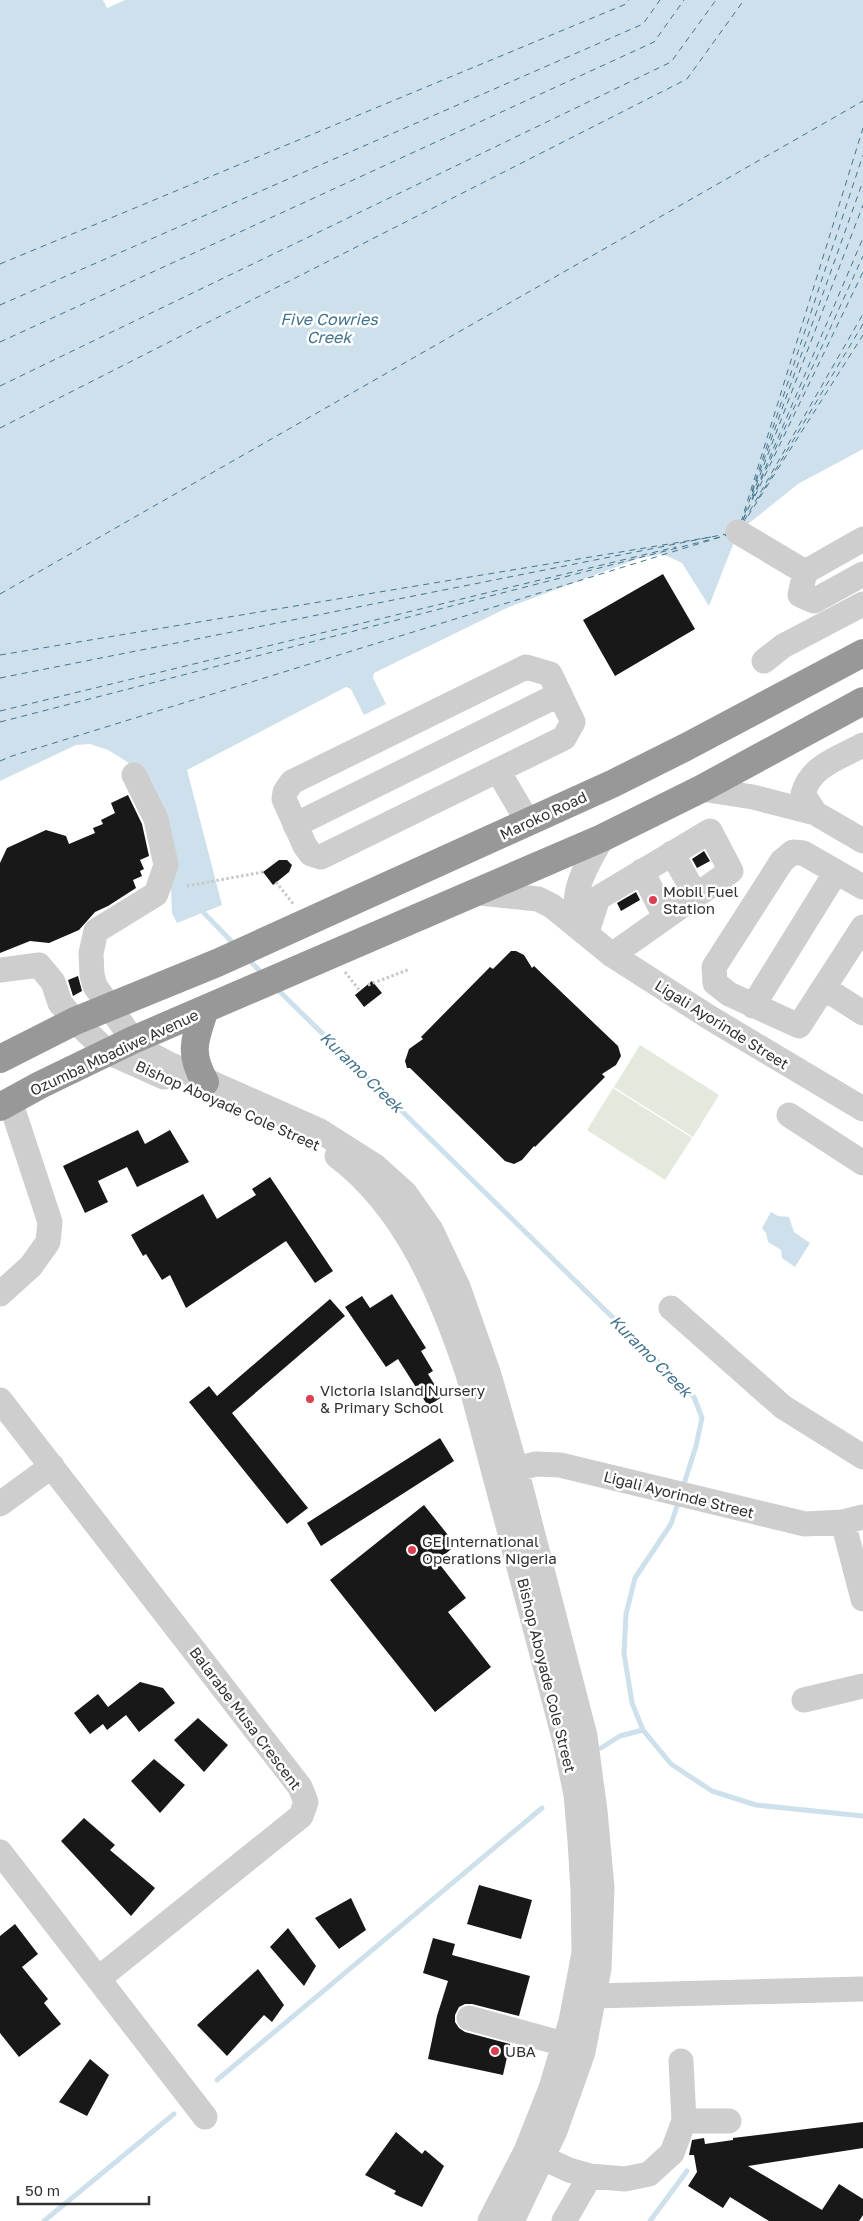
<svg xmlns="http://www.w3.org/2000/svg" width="863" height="2221" viewBox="0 0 863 2221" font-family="'Golos Text',sans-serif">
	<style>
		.green { fill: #e4e9dd }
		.water { fill: #cee0eb }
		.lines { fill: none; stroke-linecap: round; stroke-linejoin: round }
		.stream { stroke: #cee0eb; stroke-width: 5 }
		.ferry { stroke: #43748e; stroke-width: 1; stroke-dasharray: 6 5; stroke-linecap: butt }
		.building { fill: #181818 }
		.path { stroke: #c8c8c8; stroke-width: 3; stroke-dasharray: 2.5 2.5; stroke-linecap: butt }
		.minor { stroke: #cecece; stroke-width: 25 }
		.highway { stroke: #989898; stroke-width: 28 }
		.poi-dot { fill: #da4051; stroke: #fff; stroke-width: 2 }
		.labels { text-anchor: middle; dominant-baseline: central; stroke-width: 5; stroke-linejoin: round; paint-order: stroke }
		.street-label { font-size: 15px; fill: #313131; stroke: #fff }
		.poi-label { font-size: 15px; fill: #313131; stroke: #fff; text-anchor: start }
		.water-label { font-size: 16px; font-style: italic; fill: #43748e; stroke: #fff }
	</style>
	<rect width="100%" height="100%" fill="#fff"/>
	<path class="green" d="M640 1045 719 1095 693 1137 614 1087Z
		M613 1088 692 1138 665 1180 587 1130Z"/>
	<path class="water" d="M0 0H103L107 8 125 0H863V449L798 484 738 532 709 606 682 563 663 554 640 558 509 607 374 673 373 678 386 704 364 715 351 689 346 687 187 770 222 905 177 923 172 913 170 867 145 781 126 761 108 750 90 744 76 745 0 781Z
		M771 1212 778 1216 789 1217 794 1232 810 1243 795 1267 782 1258 781 1250 768 1242 766 1233 762 1228Z"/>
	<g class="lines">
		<path class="stream" d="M203 912 236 946
			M248 959 263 974
			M276 988 694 1397 702 1418 696 1446 683 1487
			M679 1500 671 1524 635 1578 626 1614 624 1653 632 1703 643 1730 671 1764 712 1791 756 1805 863 1816
			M601 1748 620 1736 643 1730
			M217 2080 542 1808
			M44 2221 174 2114
			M650 2221 687 2171"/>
		<path class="ferry" d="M0 264 626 4 629 0
			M0 305 643 24 660 0
			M0 342 654 42 684 0
			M0 386 671 62 716 0
			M0 428 687 79 744 0
			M752 491 863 155
			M752 496 863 205
			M755 496 863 272
			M752 499 863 238
			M758 499 863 324
			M745 513 863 181
			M748 516 863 335
			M743 520 863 256
			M743 520 746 512
			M744 521 863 314
			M741 522 863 128
			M0 594 863 101
			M0 655 711 537
			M0 678 726 534
			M0 711 676 547
			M0 722 720 537
			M0 761 12 756 727 535"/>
	</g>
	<path class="building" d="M663 574 695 629 615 676 583 620Z
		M128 795 142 824 149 856 140 860 144 869 140 871 142 876 133 880 136 888 108 906 95 912 79 930 49 943 30 941 0 953V863L7 848 46 830 66 836 69 844 95 833 93 828 103 824 101 820 115 813 111 803Z
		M704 851 710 861 697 868 692 859Z
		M279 860H287L292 865 289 872 273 885 263 872Z
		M636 892 640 900 621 911 617 903Z
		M511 951H516L524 955 532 968 534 966 618 1046 621 1056 616 1065 602 1074 605 1077 535 1147 534 1146 522 1160 514 1164 505 1161 410 1068H407L405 1061 409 1049 423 1039 421 1037 490 967 493 969Z
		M78 976 82 991 73 996 68 980Z
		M372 981 382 993 364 1007 355 995Z
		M138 1130 145 1144 170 1130 189 1162 137 1187 127 1167 98 1181 108 1202 85 1213 63 1166Z
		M270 1177 333 1271 315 1283 286 1241 186 1308 170 1275 162 1280 146 1254 143 1256 131 1235 203 1194 217 1219 256 1195 252 1189Z
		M392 1294 426 1348 421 1351 433 1371 428 1374 442 1397 428 1406 398 1359 386 1367 345 1307 362 1296 370 1308Z
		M330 1299 345 1316 232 1413 308 1508 287 1524 189 1402 209 1386 217 1396Z
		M440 1438 454 1461 321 1546 307 1523Z
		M424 1505 456 1545 437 1561 466 1598 448 1612 491 1667 435 1712 330 1580Z
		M140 1682 163 1688 175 1703 139 1732 126 1715 107 1730 103 1724 90 1734 74 1713 98 1694 108 1707Z
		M198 1718 228 1745 204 1772 174 1740Z
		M154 1759 185 1785 160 1813 131 1781Z
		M84 1818 115 1845 110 1850 155 1888 131 1916 61 1841Z
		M479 1885 532 1900 521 1939 467 1924Z
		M351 1898 366 1930 339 1949 315 1918Z
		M15 1924 38 1954 22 1967 48 1999 44 2003 61 2024 19 2057 0 2033V1936Z
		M288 1928 316 1966 304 1986 270 1947Z
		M433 1938 455 1944 452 1955 530 1976 519 2016 472 2004H465L459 2007 455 2015V2022L459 2028 465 2032 510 2044 503 2075 428 2059 437 2016 448 1981 423 1973Z
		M258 1969 284 2005 272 2022 264 2015 227 2056 197 2025Z
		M90 2059 109 2075 87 2116 59 2102Z
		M863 2122V2148L748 2166 822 2210 839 2184 863 2199V2215L859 2221H769L730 2197 723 2208 688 2186 697 2172 694 2155H689L692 2140 704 2138 705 2144 733 2140V2138Z
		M396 2132 422 2154 425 2150 444 2166 422 2207 394 2194 396 2191 365 2175Z"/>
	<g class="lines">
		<path class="path" d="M276 882 294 905
			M187 886 263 872
			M345 972 360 991
			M368 985 410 969"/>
		<path class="minor" d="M738 532 805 572 863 539
			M805 572 800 595 814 601 863 574
			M764 661 783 646 863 604
			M526 667 550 674 573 722 564 738 321 857 311 854 305 846 284 799 285 792 292 782Z
			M863 745C839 758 810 766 803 794L815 813 863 841
			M498 771 528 822
			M134 775 156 819 166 865 156 894 96 931 91 953 92 975 95 986 133 1040 150 1054 171 1065 320 1131 375 1166 405 1193 431 1230 458 1287 489 1375 516 1469 585 1736 595 1811 602 1888 599 1969 583 2052 555 2131 512 2221
			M701 789 753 797 815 813
			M295 825 560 694
			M672 853 696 896
			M642 871 665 917
			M863 887 803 853 793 852 782 861 714 967 715 983 729 994 799 1026 863 927
			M480 893 538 899 552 906 612 955 712 1019 863 1109
			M587 932 598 898 710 831 731 871 612 955
			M587 932C583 925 577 915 576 907 575 882 591 858 602 838
			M0 970 39 965 53 982 60 1003 75 1021 108 1052 164 1077
			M824 988 863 1013
			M753 1006 836 872
			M789 1115 863 1163
			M337 1156C406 1208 441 1294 468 1374L566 1745 576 1795 580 1841 583 1891 584 1953 571 2021 551 2088 526 2151 490 2221
			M0 1294 31 1266 48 1242 50 1222 10 1101
			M671 1308 783 1407 863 1457
			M0 1400 300 1787 306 1802 301 1816 98 1979
			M499 1473 536 1464 560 1465 805 1524 843 1522 863 1517
			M0 1504 52 1466
			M843 1522 863 1599
			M804 1700 863 1686
			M0 1852 205 2117
			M594 1996 863 1989
			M469 2018 564 2044
			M684 2121H729
			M543 2158 569 2170 590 2176 625 2179 649 2174 672 2153 684 2121 681 2061
			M564 2221 590 2176"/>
		<path class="highway" d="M0 1059 75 1021 217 963 612 784 686 747 863 653
			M205 1082C188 1052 195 1039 205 1009
			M0 1107 40 1085 133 1040 602 838 701 789 863 701"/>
	</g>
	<g class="poi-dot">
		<circle cx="653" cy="900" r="5"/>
		<circle cx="310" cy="1399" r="5"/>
		<circle cx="412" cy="1550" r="5"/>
		<circle cx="495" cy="2051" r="5"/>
	</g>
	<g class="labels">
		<g class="street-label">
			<text transform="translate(543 815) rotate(-25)">Maroko Road</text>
			<text transform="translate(722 1024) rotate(32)">Ligali Ayorinde Street</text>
			<text transform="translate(114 1052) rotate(-25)">Ozumba Mbadiwe Avenue</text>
			<text transform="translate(228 1105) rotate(24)">Bishop Aboyade Cole Street</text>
			<text transform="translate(679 1494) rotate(14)">Ligali Ayorinde Street</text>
			<text transform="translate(547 1675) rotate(76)">Bishop Aboyade Cole Street</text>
			<text transform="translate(246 1718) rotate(53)">Balarabe Musa Crescent</text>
		</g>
		<g class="poi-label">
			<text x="663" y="891">Mobil Fuel<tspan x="663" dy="17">Station</tspan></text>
			<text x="320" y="1390">Victoria Island Nursery<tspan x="320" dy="17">&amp; Primary School</tspan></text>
			<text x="422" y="1541">GE International<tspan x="422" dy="17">Operations Nigeria</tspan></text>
			<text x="505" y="2051">UBA</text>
		</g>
		<g class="water-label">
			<text x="329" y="319">Five Cowries<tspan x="329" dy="18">Creek</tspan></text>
			<text transform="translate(362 1072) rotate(44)">Kuramo Creek</text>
			<text transform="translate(651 1356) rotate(45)">Kuramo Creek</text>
		</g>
	</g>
	<path d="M18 2196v8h131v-8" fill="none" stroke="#313131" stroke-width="2.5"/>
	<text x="25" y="2196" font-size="15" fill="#313131" stroke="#ffffff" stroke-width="4" paint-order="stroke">50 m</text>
</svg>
